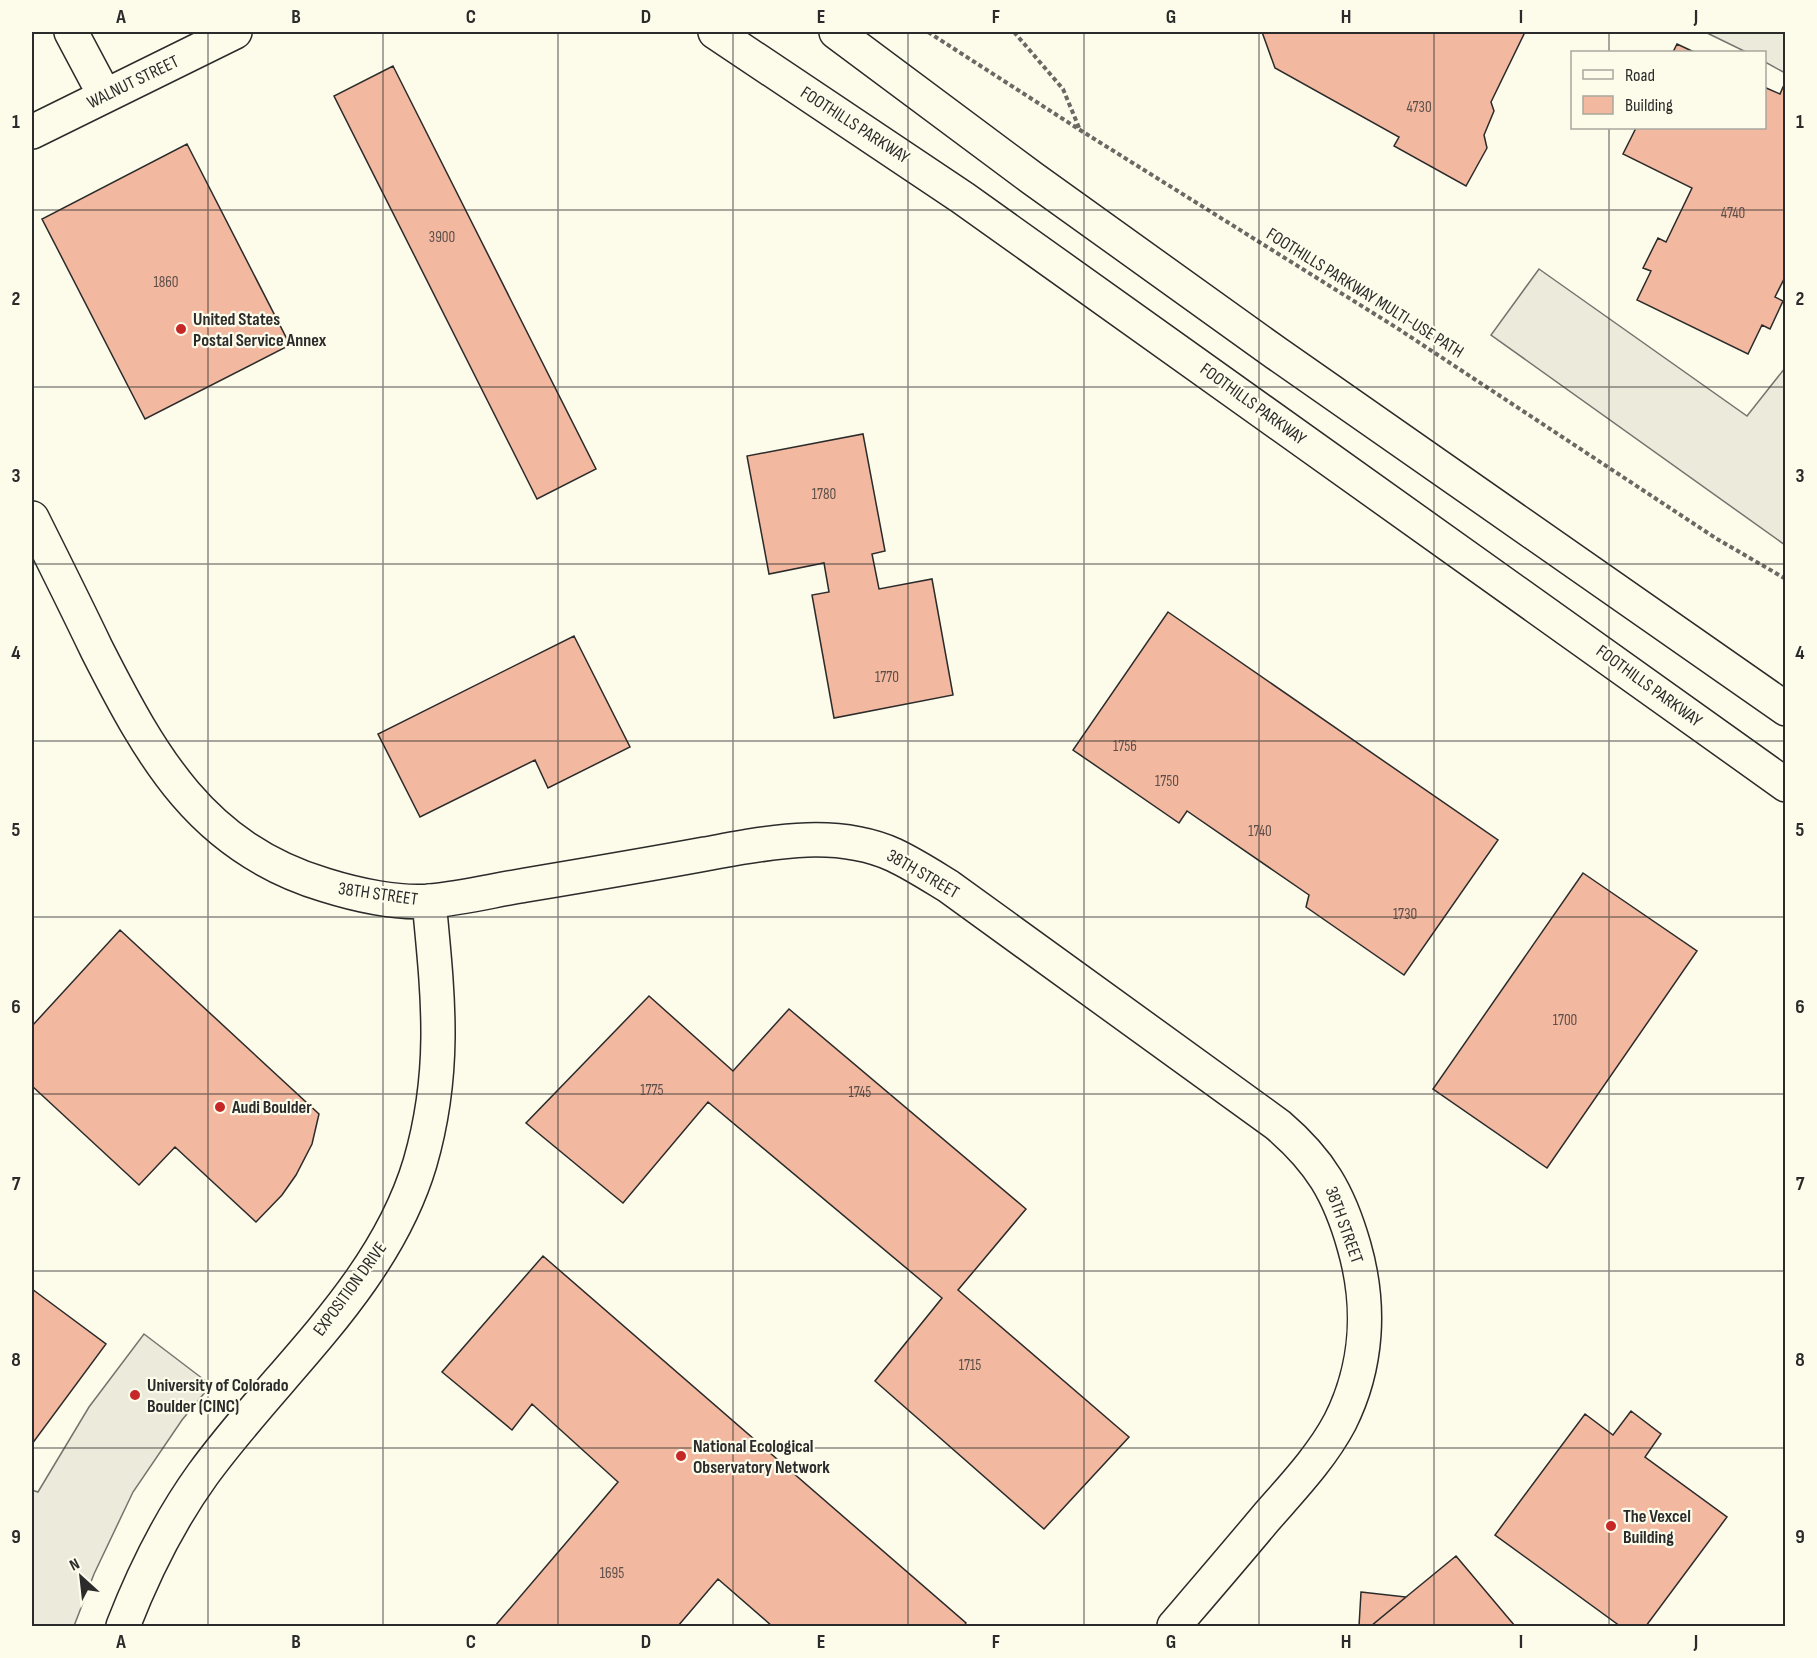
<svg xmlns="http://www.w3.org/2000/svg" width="1817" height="1658" viewBox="0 0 1817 1658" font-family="'Sofia Sans Condensed',sans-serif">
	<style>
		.parking { fill: #eceadb; stroke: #74746e; stroke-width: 1.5 }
		.building { fill: #f2b8a0; stroke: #2b2b2b; stroke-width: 1.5 }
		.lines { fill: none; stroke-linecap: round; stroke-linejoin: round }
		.minor-casing { stroke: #2b2b2b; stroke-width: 36 }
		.highway-casing { stroke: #2b2b2b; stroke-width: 36 }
		.path { stroke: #6a6964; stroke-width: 4; stroke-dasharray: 4.5 3; stroke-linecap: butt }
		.minor { stroke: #fdfbea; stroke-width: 33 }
		.highway { stroke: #fdfbea; stroke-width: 33 }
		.grid { fill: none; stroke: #2b2b2b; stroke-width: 1.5; stroke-opacity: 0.55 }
		.poi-dot { fill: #c62828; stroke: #fdfbea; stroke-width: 2 }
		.labels { text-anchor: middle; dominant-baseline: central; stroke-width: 4.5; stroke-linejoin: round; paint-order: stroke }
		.number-label { font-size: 15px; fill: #5d4e48 }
		.street-label { font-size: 18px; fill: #2b2b2b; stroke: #fdfbea }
		.poi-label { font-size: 18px; font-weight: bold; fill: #2b2b2b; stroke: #fdfbea; text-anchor: start }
		.neatline { fill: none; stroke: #2b2b2b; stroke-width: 2 }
		.grid-label { font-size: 20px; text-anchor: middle; font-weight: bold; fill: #2b2b2b }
	</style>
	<rect width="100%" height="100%" fill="#fdfbea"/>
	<path class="parking" d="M1705 32H1785V73L1765 62 1764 52H1746Z
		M1539 269 1747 416 1785 368V545L1491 335Z
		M144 1334 211 1385 182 1420 133 1492 94 1574 74 1626H32V1490L38 1492 89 1407Z"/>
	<path class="building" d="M1262 32H1525L1491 102 1494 111 1484 135 1487 148 1466 186 1394 146 1399 137 1275 68Z
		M1677 44 1694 52H1673Z
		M393 66 596 469 537 499 334 96Z
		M1764 87 1780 94 1783 87 1786 88V275L1775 297 1783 301 1770 329 1762 325 1748 354 1637 300 1651 271 1643 268 1658 238 1666 242 1692 188 1623 154 1636 128H1764Z
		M187 144 290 345 145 419 42 219Z
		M863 434 885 551 872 554 879 589 932 579 953 695 834 718 812 595 829 592 824 563 769 574 747 456Z
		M1168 612 1498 840 1404 975 1306 907 1309 895 1187 811 1179 823 1073 750Z
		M574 636 630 747 548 788 535 760 420 817 378 734Z
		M1583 873 1697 951 1547 1168 1433 1089Z
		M120 930 319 1114 312 1144 296 1175 282 1195 256 1222 175 1147 139 1185 32 1086V1026Z
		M649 996 733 1071 789 1009 1026 1209 958 1290 1129 1437 1044 1529 875 1381 942 1298 708 1102 623 1203 526 1123Z
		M543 1256 966 1623 964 1626H772L718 1579 678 1626H495L618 1482 532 1404 512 1430 442 1372Z
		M32 1289 106 1344 32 1444Z
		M1631 1411 1661 1434 1645 1457 1727 1517 1646 1626H1620L1495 1535 1585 1414 1613 1435Z
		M1456 1556 1515 1626H1371L1406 1597Z
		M1361 1592 1406 1597 1371 1626H1359Z"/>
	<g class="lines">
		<g class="minor-casing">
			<path id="minor" d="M71 32 105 96
				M32 132 235 32
				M32 518C54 562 76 606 97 650 152 758 202 848 325 885 357 895 399 904 431 901 463 898 495 890 526 885 586 875 645 865 705 854 767 843 834 828 894 855 913 864 930 875 948 886L1278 1125C1320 1161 1339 1193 1354 1246 1371 1305 1368 1366 1340 1422 1321 1458 1291 1489 1265 1519 1235 1555 1204 1591 1174 1626
				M123 1626C144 1572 169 1521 203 1474 277 1372 383 1287 420 1163 447 1070 438 995 429 901"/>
		</g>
		<g class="highway-casing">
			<path id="highway" d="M715 32 963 198 1786 785
				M836 32 1032 178 1276 353 1786 709"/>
		</g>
		<path class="path" d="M928 32 1080 130 1397 328 1717 539 1786 579
			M1014 32 1063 89 1080 130"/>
		<use href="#minor" class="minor"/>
		<use href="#highway" class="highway"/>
	</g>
	<path class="grid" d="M208 32V1626M383 32V1626M558 32V1626M733 32V1626M908 32V1626M1084 32V1626M1259 32V1626M1434 32V1626M1609 32V52M1609 128V1626M32 210H1786M32 387H1786M32 564H1786M32 741H1786M32 917H1786M32 1094H1786M32 1271H1786M32 1448H1786"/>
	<g class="poi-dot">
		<circle cx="181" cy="329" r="6"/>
		<circle cx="220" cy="1107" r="6"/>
		<circle cx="135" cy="1395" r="6"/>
		<circle cx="681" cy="1456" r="6"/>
		<circle cx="1611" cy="1526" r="6"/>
	</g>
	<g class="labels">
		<g class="number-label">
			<text x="1419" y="107">4730</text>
			<text x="1733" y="213">4740</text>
			<text x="442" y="237">3900</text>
			<text x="166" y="282">1860</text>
			<text x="824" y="494">1780</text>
			<text x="887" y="677">1770</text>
			<text x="1125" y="746">1756</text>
			<text x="1167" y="781">1750</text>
			<text x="1260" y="831">1740</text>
			<text x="1405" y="914">1730</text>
			<text x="1565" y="1020">1700</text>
			<text x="652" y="1090">1775</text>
			<text x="860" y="1092">1745</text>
			<text x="970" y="1365">1715</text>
			<text x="612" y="1573">1695</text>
		</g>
		<g class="street-label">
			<text transform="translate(133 82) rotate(-26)">WALNUT STREET</text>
			<text transform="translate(855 125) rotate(33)">FOOTHILLS PARKWAY</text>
			<text transform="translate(1365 293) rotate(32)">FOOTHILLS PARKWAY MULTI-USE PATH</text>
			<text transform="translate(1253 404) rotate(36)">FOOTHILLS PARKWAY</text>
			<text transform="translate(1649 686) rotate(36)">FOOTHILLS PARKWAY</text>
			<text transform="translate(923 874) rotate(30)">38TH STREET</text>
			<text transform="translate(378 894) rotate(8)">38TH STREET</text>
			<text transform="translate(1344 1225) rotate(70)">38TH STREET</text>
			<text transform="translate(350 1289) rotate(-54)">EXPOSITION DRIVE</text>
		</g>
		<g class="poi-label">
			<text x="193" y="319">United States<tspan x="193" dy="21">Postal Service Annex</tspan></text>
			<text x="232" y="1107">Audi Boulder</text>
			<text x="147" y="1385">University of Colorado<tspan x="147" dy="21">Boulder (CINC)</tspan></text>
			<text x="693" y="1446">National Ecological<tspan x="693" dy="21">Observatory Network</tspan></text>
			<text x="1623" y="1516">The Vexcel<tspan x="1623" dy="21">Building</tspan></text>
		</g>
	</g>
	<rect width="1817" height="1658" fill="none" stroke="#fdfbea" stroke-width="66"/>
	<rect x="1571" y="51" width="195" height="78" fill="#fdfbea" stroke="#a9a89e" stroke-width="1.5"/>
	<rect x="1583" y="70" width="30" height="9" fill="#fdfbea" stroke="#a9a89e" stroke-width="1.5"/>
	<text x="1625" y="81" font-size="18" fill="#2b2b2b">Road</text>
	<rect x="1583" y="96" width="30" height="18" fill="#f2b8a0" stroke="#a9a89e" stroke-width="1.5"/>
	<text x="1625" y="111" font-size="18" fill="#2b2b2b">Building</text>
	<g transform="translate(81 1577) rotate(333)" stroke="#fdfbea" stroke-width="4.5" paint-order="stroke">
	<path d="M0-4.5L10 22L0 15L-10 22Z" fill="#2b2b2b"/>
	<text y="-9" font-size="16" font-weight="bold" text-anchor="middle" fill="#2b2b2b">N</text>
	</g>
	<rect x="33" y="33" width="1751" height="1592" class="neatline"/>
	<g class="grid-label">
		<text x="121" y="23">A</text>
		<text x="296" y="23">B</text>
		<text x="471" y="23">C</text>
		<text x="646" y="23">D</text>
		<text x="821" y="23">E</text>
		<text x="996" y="23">F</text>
		<text x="1171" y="23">G</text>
		<text x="1346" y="23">H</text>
		<text x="1521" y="23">I</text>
		<text x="1696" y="23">J</text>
		<text x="16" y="128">1</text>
		<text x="1800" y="128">1</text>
		<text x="16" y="305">2</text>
		<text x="1800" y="305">2</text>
		<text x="16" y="482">3</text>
		<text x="1800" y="482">3</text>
		<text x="16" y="659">4</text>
		<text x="1800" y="659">4</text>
		<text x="16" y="836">5</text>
		<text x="1800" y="836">5</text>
		<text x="16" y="1013">6</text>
		<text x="1800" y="1013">6</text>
		<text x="16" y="1190">7</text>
		<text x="1800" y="1190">7</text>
		<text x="16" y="1366">8</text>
		<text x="1800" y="1366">8</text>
		<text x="16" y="1543">9</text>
		<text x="1800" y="1543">9</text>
		<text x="121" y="1648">A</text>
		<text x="296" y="1648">B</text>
		<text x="471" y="1648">C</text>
		<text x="646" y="1648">D</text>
		<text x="821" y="1648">E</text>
		<text x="996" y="1648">F</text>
		<text x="1171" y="1648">G</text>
		<text x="1346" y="1648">H</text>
		<text x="1521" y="1648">I</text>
		<text x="1696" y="1648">J</text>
	</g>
</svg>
